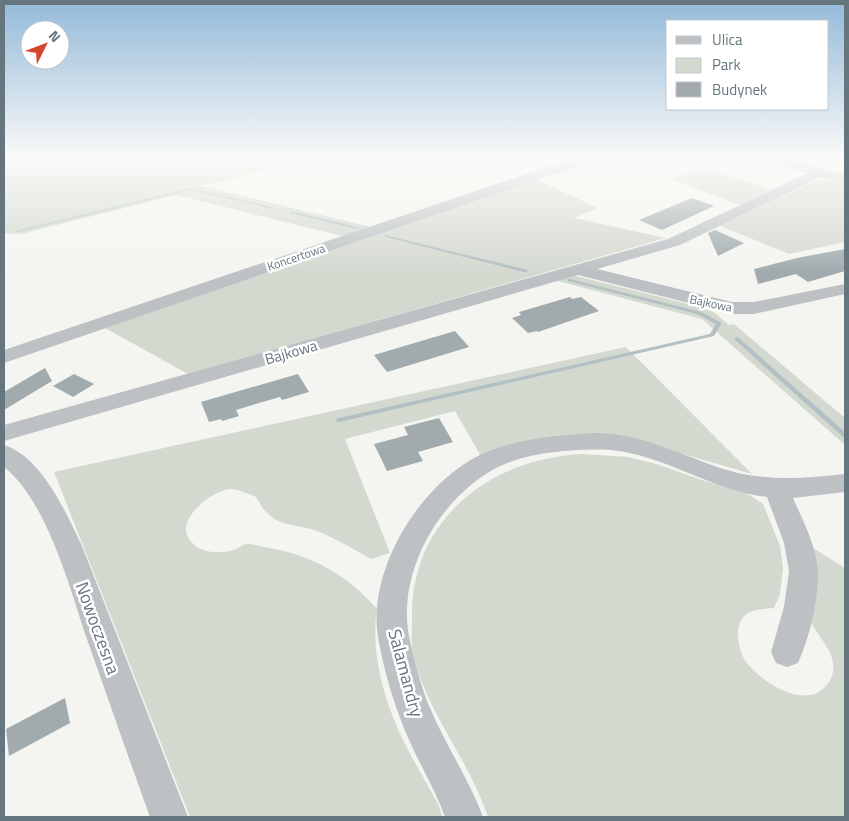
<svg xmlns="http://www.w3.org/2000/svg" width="849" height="821" viewBox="0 0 849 821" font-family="'Titillium Web',sans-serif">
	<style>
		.green { fill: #d4d9d0 }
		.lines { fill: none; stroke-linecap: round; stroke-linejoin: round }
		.stream { fill: #b3c0c3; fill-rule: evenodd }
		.building { fill: #a1abae }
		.minor { fill: #bdc1c4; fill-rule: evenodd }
		.labels { text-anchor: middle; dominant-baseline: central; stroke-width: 5; stroke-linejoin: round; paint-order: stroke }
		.far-street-label { font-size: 12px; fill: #65767f; stroke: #fff }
		.street-label { font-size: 15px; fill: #65767f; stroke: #fff }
		.near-street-label { font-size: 18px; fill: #65767f; stroke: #fff }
	</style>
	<rect width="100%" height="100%" fill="#f4f4f0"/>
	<path class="green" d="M4 158H312L201 186 375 228 346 237 177 195 21 234 4 233Z
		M681 158H716L704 167 771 190 740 205 671 179 702 167Z
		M819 179 845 182V242L789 254 720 226Z
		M537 180 598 208 574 218 666 238 188 374 105 328Z
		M572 275 704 308 715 313 729 325 734 324 845 418V445L702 319 558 281Z
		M626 347 752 474 628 438 482 458 455 411 345 439 390 553 371 559C354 549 338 540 320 532 290 521 273 530 256 497 249 494 238 489 230 489 214 490 184 513 186 531 187 539 195 547 203 550 212 553 224 553 233 550 238 549 242 544 247 544 254 544 262 547 269 548 312 555 349 576 377 609 370 650 384 700 402 738 413 761 427 783 439 806L442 817H190L54 472Z
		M581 454 628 457 656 464 705 481 745 492 763 504 780 546 783 568 780 594 774 608C765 609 756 609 748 613 741 617 738 626 738 633 738 643 740 653 746 662 760 681 804 710 825 687 846 664 823 643 811 623 818 595 819 577 813 548L845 568V817H488C469 760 428 714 413 655 411 644 412 629 412 617 411 520 489 459 581 454Z"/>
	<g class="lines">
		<path class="stream" d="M191 188 275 208 273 209 191 190 18 232 16 231Z
			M290 211 357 227 359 228 357 229 290 213Z
			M385 235 528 270V271L526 272H524L385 237Z
			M568 279H570L701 312 722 323 714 336 339 422H337L336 420 337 418H339L710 334 716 324 697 314 568 281Z
			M737 337 739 338 845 432V437H843L735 340 734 339 735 338Z"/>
	</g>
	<path class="building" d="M692 198 714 206 662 230 639 220Z
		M715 230 744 243 718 256 708 233Z
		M845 249V271L808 282 796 274 758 284 754 269 797 258Z
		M570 297 572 299 581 297 599 311 538 332 537 331 528 333 512 318 521 315 519 312Z
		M455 331 469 347 387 372 374 355Z
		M45 368 52 381 4 410V392Z
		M74 374 94 384 73 397 53 386Z
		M298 374 309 392 282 400 280 397 259 403 236 410 239 416 222 421 221 419 209 422 201 402Z
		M439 418 453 442 418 452 423 461 387 471 374 444 408 435 404 427Z
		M65 698 70 723 9 756 6 729Z"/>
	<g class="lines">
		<path class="minor" d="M574 158H594L592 161 4 363V350Z
			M763 158H785L845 175V183L821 177 680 245 597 269 732 302H754L845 284V294L754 314H732L578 275 4 441V425L668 239 808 173 765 161Z
			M598 433C649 434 690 461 738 473 774 481 809 478 845 474V492L793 498C802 519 814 541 817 564 821 592 810 637 798 663L787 667 776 663 771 652 784 607 789 571 784 543 767 497C712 491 665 455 611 450 578 448 526 452 496 468 440 498 397 571 409 636 413 656 422 690 430 708 446 746 469 779 483 817H445C436 791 421 767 410 742 395 709 384 672 378 637 367 570 420 484 480 455 516 438 559 435 598 433Z
			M4 445C42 457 66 513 82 546L188 817H150C129 759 109 701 88 642 70 590 48 502 4 467Z"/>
	</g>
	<linearGradient id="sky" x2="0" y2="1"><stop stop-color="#93b9d9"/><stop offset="0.58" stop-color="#fafaf8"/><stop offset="1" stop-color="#fafaf8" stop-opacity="0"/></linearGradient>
	<rect width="849" height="273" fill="url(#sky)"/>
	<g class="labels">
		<g class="far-street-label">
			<text transform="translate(296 257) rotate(-19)">Koncertowa</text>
			<text transform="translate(711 303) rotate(12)">Bajkowa</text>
		</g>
		<g class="street-label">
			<text transform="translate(291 352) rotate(-16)">Bajkowa</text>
		</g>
		<g class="near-street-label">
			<text transform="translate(98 628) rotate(70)">Nowoczesna</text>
			<text transform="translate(406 673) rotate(75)">Salamandry</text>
		</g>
	</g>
	<rect width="849" height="821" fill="none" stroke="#65767f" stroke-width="10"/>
	<rect x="666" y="20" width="162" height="90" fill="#ffffff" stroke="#c1c8cc"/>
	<rect x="676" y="36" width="25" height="8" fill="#bdc1c4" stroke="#c1c8cc"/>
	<text x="712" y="45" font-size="15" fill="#65767f">Ulica</text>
	<rect x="676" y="58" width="25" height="15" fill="#d4d9d0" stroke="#c1c8cc"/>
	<text x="712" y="70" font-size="15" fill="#65767f">Park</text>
	<rect x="676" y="82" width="25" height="15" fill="#a1abae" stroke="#c1c8cc"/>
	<text x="712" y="95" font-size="15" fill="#65767f">Budynek</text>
	<g transform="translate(45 45) rotate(48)"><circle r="24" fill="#ffffff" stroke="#c1c8cc"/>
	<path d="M0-4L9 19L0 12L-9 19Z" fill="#d6442e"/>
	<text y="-8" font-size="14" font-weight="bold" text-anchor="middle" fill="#65767f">N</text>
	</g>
</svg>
